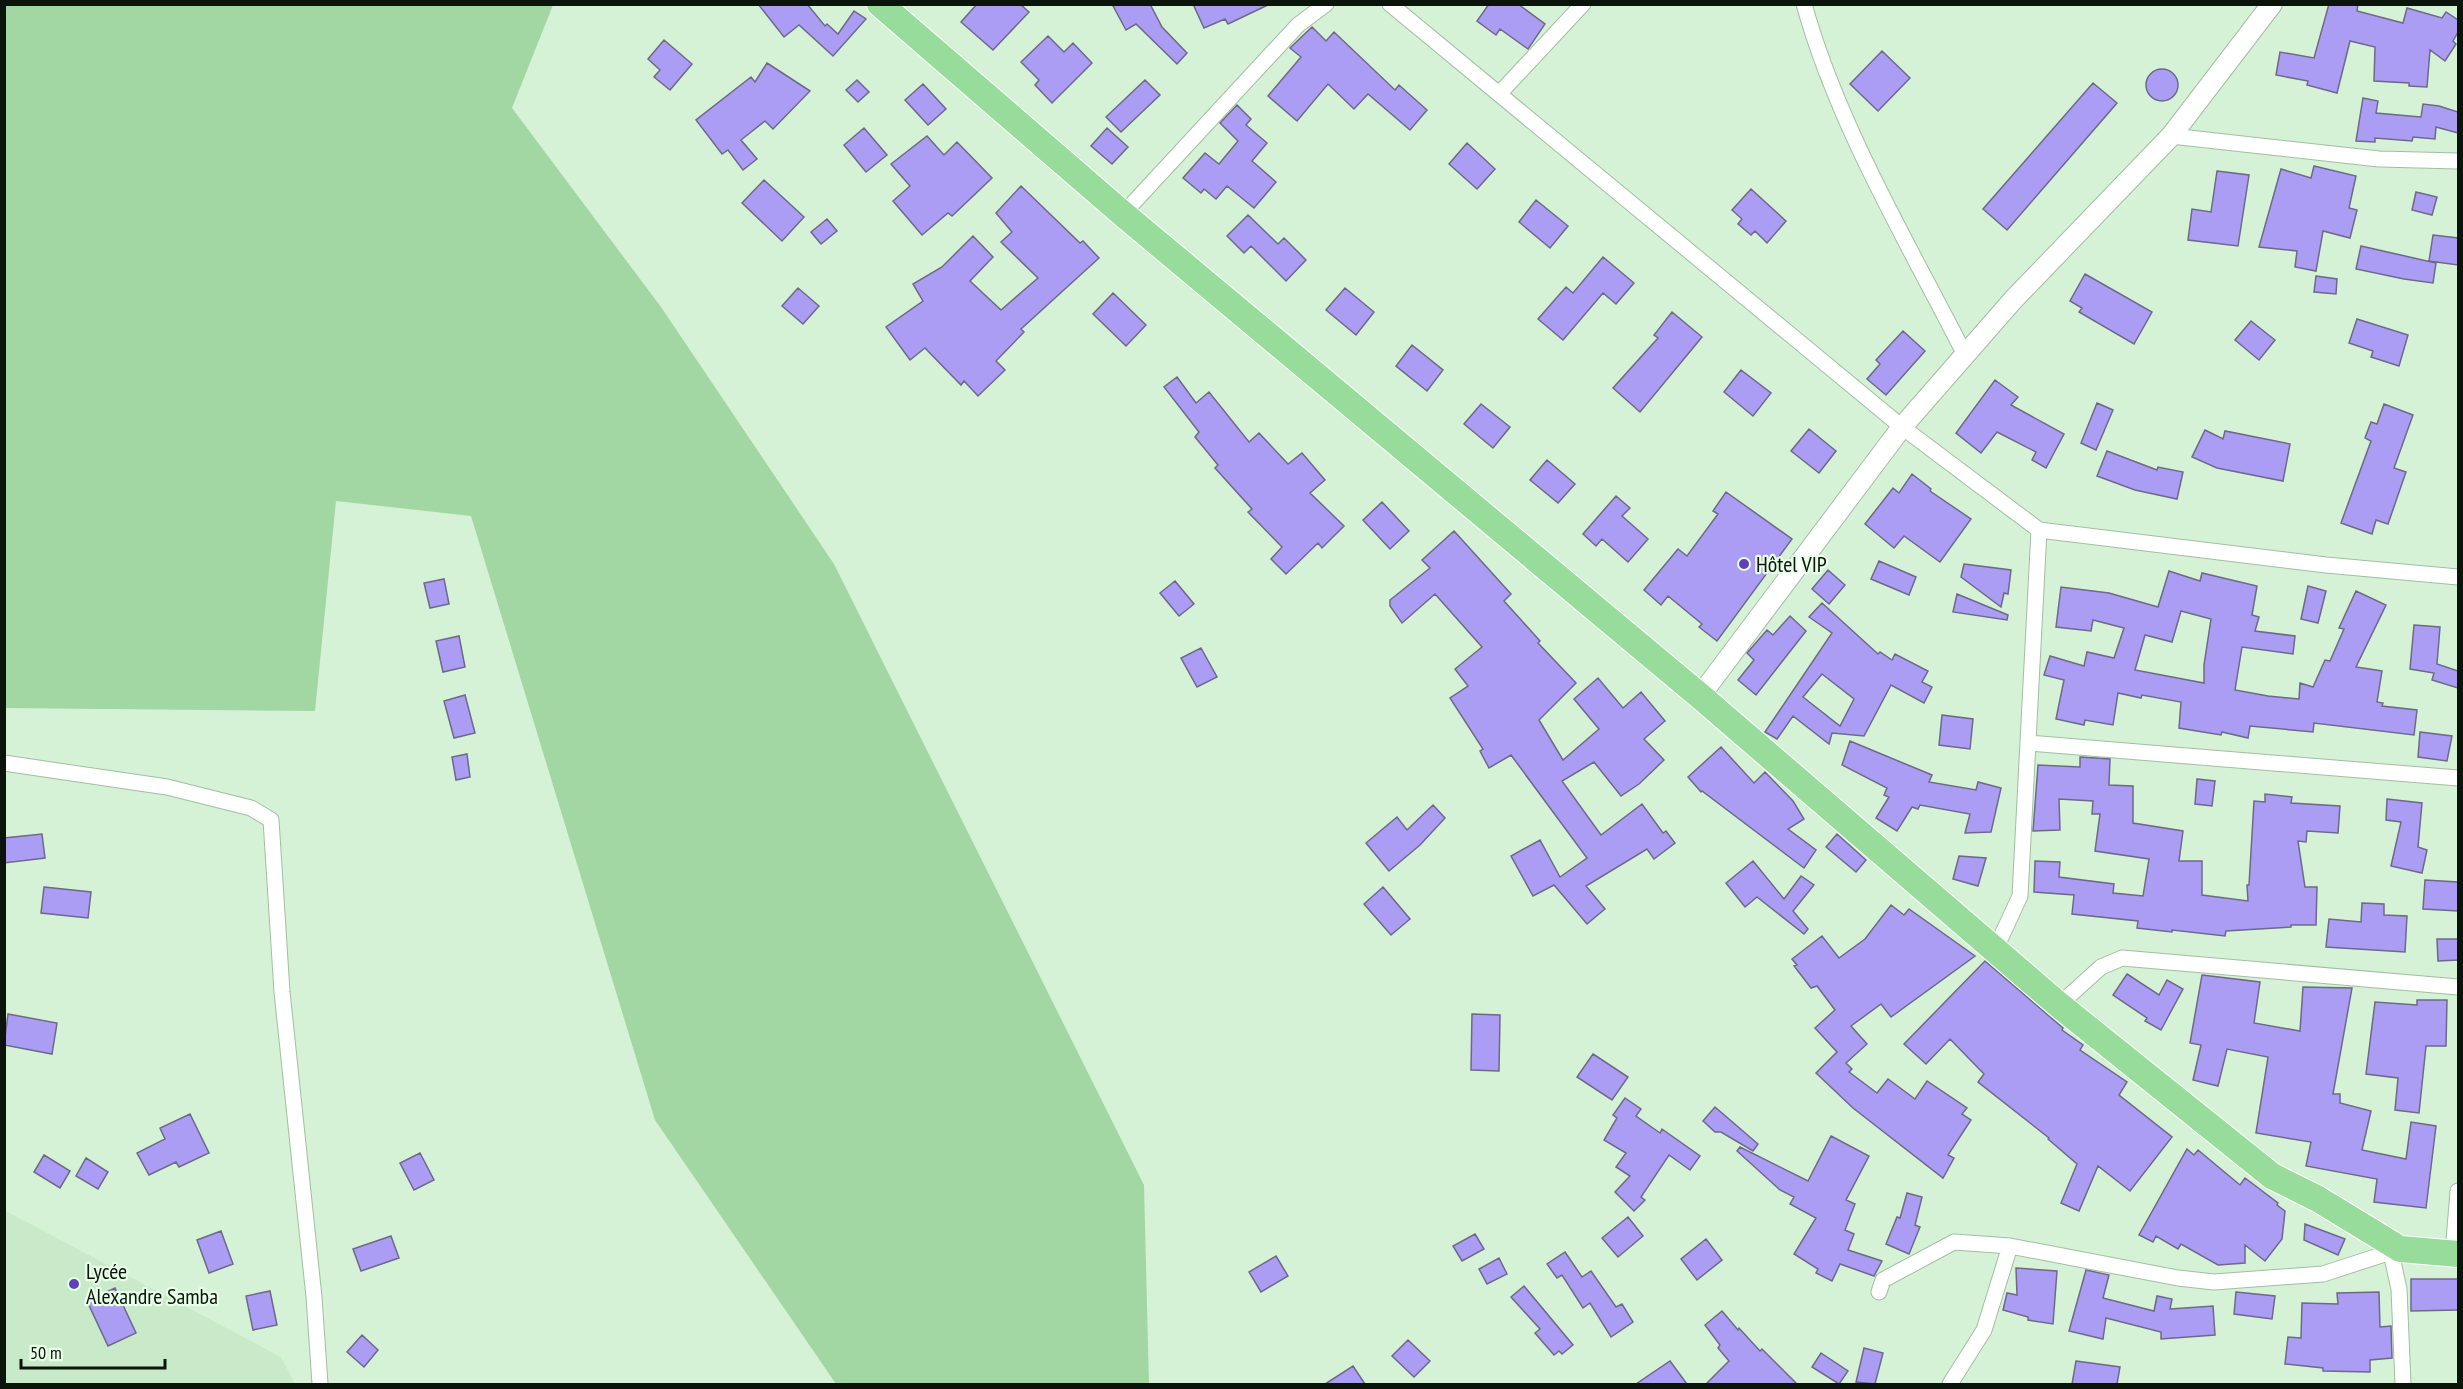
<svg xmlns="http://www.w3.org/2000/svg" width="2463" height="1389" viewBox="0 0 2463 1389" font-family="'PT Sans Narrow',sans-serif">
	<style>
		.built { fill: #c8eac8 }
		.green { fill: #a2d6a3 }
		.building { fill: #aa9df3; stroke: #6d6988; stroke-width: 1.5; fill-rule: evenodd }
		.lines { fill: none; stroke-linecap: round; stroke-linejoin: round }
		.minor-casing { stroke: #a2bea2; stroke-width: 17 }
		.tertiary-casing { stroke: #a2bea2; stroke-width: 22 }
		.trunk-casing { stroke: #fff; stroke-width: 28 }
		.minor { stroke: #fff; stroke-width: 15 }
		.tertiary { stroke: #fff; stroke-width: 20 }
		.trunk { stroke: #98dc9b; stroke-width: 26 }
		.poi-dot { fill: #6040b9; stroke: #e7fee7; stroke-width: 2 }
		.labels { text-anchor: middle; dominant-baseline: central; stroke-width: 4.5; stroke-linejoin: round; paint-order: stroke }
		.poi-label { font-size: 22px; fill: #0a140a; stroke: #e7fee7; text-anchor: start }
	</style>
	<rect width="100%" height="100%" fill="#d6f2d6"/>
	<path class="built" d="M4 1210 281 1357 295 1384H5Z"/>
	<path class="green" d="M5 4 553 5 512 108 661 307 834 564 1144 1185 1149 1384H836L655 1120 471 516 336 501 315 711 5 708Z"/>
	<path class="building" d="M758 4H807L825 26 827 24 838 34 854 11 866 19 833 56 799 25 784 37Z
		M977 4H1020L1029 12 993 50 961 22Z
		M1112 4H1150L1162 27 1187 53 1177 64 1136 24 1126 30Z
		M1193 4H1270L1228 24 1225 19 1204 28Z
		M1489 4H1518L1545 24 1528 49 1500 29 1496 35 1477 21Z
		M2329 4H2358L2357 11 2403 23 2407 8 2442 18 2446 12 2458 20V32L2453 41 2456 44 2445 61 2430 50 2427 87 2409 86V83L2374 81 2375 47 2350 41 2337 93 2307 85 2308 81 2276 75 2280 52 2314 58Z
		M1312 27 1326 41 1334 32 1395 90 1399 85 1427 110 1410 130 1368 94 1354 109 1328 84 1297 121 1268 96 1301 57 1290 48Z
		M1048 36 1064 52 1073 43 1092 63 1052 103 1035 85 1039 80 1021 62Z
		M664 40 692 64 670 90 654 77 660 70 648 59Z
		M1882 51 1910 78 1878 111 1850 84Z
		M767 63 810 91 773 129 765 121 741 140 757 159 743 170 728 150 722 154 696 120 751 77 755 82Z
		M2146 85a16 16 0 1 1 32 0a16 16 0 1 1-32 0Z
		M857 80 869 92 858 102 846 90Z
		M1145 80 1160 95 1121 132 1106 117Z
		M2093 83 2117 103 2007 230 1983 209Z
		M923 84 946 109 928 125 905 100Z
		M2363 98 2378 101 2376 113 2421 117 2423 104 2439 106 2458 112V133L2436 127 2435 139 2413 137 2412 141 2375 138V142L2356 141Z
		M1237 105 1251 119 1246 125 1267 143 1252 161 1276 182 1254 208 1227 186 1216 199 1204 189 1201 193 1183 178 1205 153 1219 164 1238 141 1220 123Z
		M864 128 887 155 866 172 844 145Z
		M1107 128 1128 147 1112 164 1091 146Z
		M927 136 944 155 957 142 992 178 952 216 948 213 922 235 893 201 910 186 891 164Z
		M1467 143 1495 169 1477 189 1449 164Z
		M2314 166 2356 176 2349 208 2357 210 2350 238 2323 231 2316 271 2295 267 2297 251 2259 247 2281 169 2311 178Z
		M2217 171 2249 175 2238 246 2188 240 2192 209 2211 212Z
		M764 180 804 217 782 241 742 203Z
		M1021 186 1080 243 1083 241 1099 258 1021 329 1024 332 996 361 1005 370 978 396 964 381 961 385 925 348 910 360 886 327 923 301 913 284 942 267 973 236 993 257 970 281 1001 310 1038 278 1001 242 1012 232 996 213Z
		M1751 189 1786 221 1767 243 1755 231 1751 235 1738 224 1742 219 1732 210Z
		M2416 192 2437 197 2432 215 2412 210Z
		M1536 200 1568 226 1550 248 1519 222Z
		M1248 215 1278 244 1284 238 1306 260 1286 281 1251 246 1244 253 1227 236Z
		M827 219 837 231 821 244 811 232Z
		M2433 235 2458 238V265L2429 261Z
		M2361 246 2436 263 2433 283 2404 279 2356 269Z
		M1603 257 1634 283 1616 304 1603 293 1563 340 1538 319 1566 287 1573 293Z
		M2085 274 2152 312 2134 344 2079 312 2082 308 2070 301Z
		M2316 276 2337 279 2336 294 2314 292Z
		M798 288 819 306 803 324 782 306Z
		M1345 288 1374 312 1356 335 1326 310Z
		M1113 293 1146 325 1126 346 1093 314Z
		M1672 312 1702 337 1640 412 1613 388 1658 338 1654 335Z
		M2357 319 2408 335 2399 366 2371 357 2373 351 2349 343Z
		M2251 321 2275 340 2259 360 2235 340Z
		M1903 331 1925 351 1886 395 1867 379 1880 364 1876 360Z
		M1412 345 1443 370 1427 391 1396 366Z
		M1741 370 1771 393 1753 416 1724 392Z
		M1177 377 1196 403 1209 392 1249 442 1259 433 1288 464 1302 453 1325 480 1310 493 1344 526 1322 548 1318 543 1286 574 1271 559 1282 547 1248 512 1252 509 1215 468 1218 465 1195 437 1199 432 1164 387Z
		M1995 380 2018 397 2011 405 2064 434 2046 468 2032 460 2036 452 1997 432 1981 453 1956 433Z
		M2097 403 2113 410 2096 450 2081 443Z
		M1481 404 1510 427 1493 448 1464 424Z
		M2384 404 2413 415 2394 468 2406 472 2388 524 2376 520 2372 534 2341 523 2371 441 2365 438 2371 422 2377 424Z
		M1809 429 1836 451 1819 473 1791 451Z
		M2205 430 2223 439 2225 431 2290 444 2283 481 2217 468 2192 457Z
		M2107 451 2157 470 2158 467 2183 472 2177 499 2135 490 2097 476Z
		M1547 460 1575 484 1558 503 1530 480Z
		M1912 474 1931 489 1930 491 1971 519 1940 562 1904 536 1894 548 1865 524 1893 488 1899 493Z
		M1726 492 1792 539 1717 641 1699 627 1702 624 1668 596 1661 605 1644 590 1678 549 1687 556 1718 514 1713 511Z
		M1616 496 1630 508 1622 516 1648 539 1628 562 1602 539 1596 546 1583 534Z
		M1382 502 1409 531 1390 549 1363 520Z
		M1454 531 1511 594 1504 601 1540 641 1538 643 1576 683 1539 720 1563 760 1599 729 1574 699 1598 678 1623 708 1641 692 1665 721 1644 739 1664 760 1639 784 1621 796 1594 762 1562 781 1601 835 1642 804 1663 833 1666 831 1675 843 1654 859 1647 849 1586 886 1605 909 1587 924 1554 885 1533 896 1511 856 1540 840 1560 877 1587 858 1511 755 1489 768 1480 751 1483 749 1450 698 1468 686 1455 669 1482 647 1435 594 1402 623 1390 606V600L1430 568 1422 560Z
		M1879 561 1916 577 1909 595 1871 579Z
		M1964 564 2011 570 2008 594 2004 593 2001 607 1961 577Z
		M1828 570 1845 585 1829 604 1812 589Z
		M2169 571 2200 581 2202 573 2257 586 2252 615 2259 617 2255 631 2295 636 2293 654 2242 647 2235 690 2268 696 2299 699 2300 683 2313 687 2325 660 2330 661 2344 629 2339 628 2356 591 2386 605 2356 667 2382 671 2377 702 2383 703 2382 706 2417 710 2414 735 2314 723 2313 732 2250 726 2248 738 2222 732 2221 735 2179 728 2181 702 2142 695 2141 698 2118 693 2113 725 2085 720 2084 725 2056 719 2064 680 2044 675 2050 656 2084 666 2087 652 2114 658 2124 628 2093 620 2091 631 2056 627 2061 587 2109 593 2158 607ZM2181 611 2211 619 2204 665V683L2135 670 2145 635 2172 642Z
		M444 579 449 604 430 608 424 583Z
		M1175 581 1194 604 1179 616 1160 593Z
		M2308 586 2326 591 2318 623 2301 619Z
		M1957 594 2008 615 2007 620 1953 612Z
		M1822 603 1878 654 1880 652 1892 660 1895 654 1928 671 1922 682 1932 687 1924 703 1891 685 1864 736 1832 733 1829 744 1793 716 1777 739 1765 732 1832 633 1809 617ZM1822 674 1854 699 1840 726 1803 697Z
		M1790 616 1806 631 1756 695 1738 680 1754 660 1747 653 1767 630 1773 635Z
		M2414 625 2440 627 2437 664 2458 671V688L2432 680 2434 673 2410 669Z
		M459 636 465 667 443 672 436 641Z
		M1201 648 1217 677 1197 687 1181 658Z
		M465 695 475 733 454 738 444 701Z
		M1942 715 1973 719 1970 749 1939 745Z
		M2420 732 2452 736 2447 761 2418 757Z
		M1850 741 1932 775 1929 782 1976 790 1978 782 2001 788 1991 832 1965 833 1970 814 1920 805 1918 809 1912 807 1897 831 1876 818 1889 797 1884 795 1887 788 1842 765Z
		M1721 747 1754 783 1765 772 1793 801 1804 819 1788 829 1816 850 1804 868 1702 791 1701 792 1688 777Z
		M467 754 470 777 456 780 452 757Z
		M2080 757 2110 759 2109 785 2133 786V823L2183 831 2179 861H2202V895L2248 901 2247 885H2249L2254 801 2265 802V794L2292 797 2291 803 2340 806 2338 833 2307 831 2306 842 2298 841 2305 887H2317L2316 925H2291V927L2226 931 2225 936 2172 930V932L2137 928 2138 921 2072 914 2074 895 2034 892 2035 861 2060 862 2059 877 2114 884 2113 893 2143 896 2149 859 2095 851 2100 814H2092L2093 801 2059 799 2060 830 2033 831 2038 765 2080 767Z
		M2197 779 2215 781 2212 806 2195 804Z
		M2387 799 2422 803 2418 847 2427 850 2422 873 2391 866 2401 822 2386 820Z
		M1433 805 1445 818 1420 845 1389 871 1366 843 1397 817 1407 830Z
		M42 834 45 858 4 863V838Z
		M1837 834 1866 860 1856 872 1826 847Z
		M1959 856 1986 858 1978 886 1953 879Z
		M1753 861 1784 899 1801 876 1814 885 1793 911 1808 929 1804 934 1757 897 1745 907 1726 883Z
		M2425 880 2458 882V911L2423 909Z
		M44 887 91 892 88 918 41 913Z
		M1383 887 1410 919 1391 935 1364 904Z
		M2362 903 2384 904V915L2407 916 2405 952 2326 947 2329 919 2361 922Z
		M1891 905 1904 915 1909 909 1975 956 1891 1017 1881 1004 1851 1026 1867 1044 1846 1063 1852 1069 1849 1072 1877 1093 1888 1079 1915 1099 1927 1081 1967 1108 1962 1114 1971 1120 1948 1155 1954 1158 1943 1178 1853 1108 1816 1073 1837 1052 1815 1028 1835 1010 1817 986 1811 988 1794 966 1797 965 1792 959 1822 936 1839 958 1865 939Z
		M2437 939H2458V960L2438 961Z
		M1985 961 2063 1028 2062 1030 2083 1045 2080 1050 2127 1082 2119 1095 2172 1137 2130 1191 2098 1166 2079 1211 2061 1203 2077 1164 2048 1139 2049 1138 1978 1082 1984 1074 1950 1039 1926 1064 1904 1044Z
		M2127 974 2159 995 2167 980 2183 989 2161 1030 2145 1021 2147 1018 2113 995Z
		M2202 975 2260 982 2254 1023 2300 1031 2303 987 2352 988 2333 1094H2340V1103L2371 1111 2362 1150 2406 1159 2411 1122 2436 1126 2426 1208 2374 1202 2377 1179 2306 1166 2311 1142 2256 1133 2268 1057 2227 1049 2218 1086 2193 1080 2201 1045 2190 1043Z
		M2417 1000H2447L2446 1046H2426L2419 1113 2395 1110 2398 1078 2366 1074 2375 1002 2417 1005Z
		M8 1014 57 1023 52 1054 4 1045Z
		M1472 1014 1500 1015 1499 1071 1471 1070Z
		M1593 1054 1628 1077 1612 1100 1577 1077Z
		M1625 1098 1641 1109 1636 1116 1660 1133 1662 1129 1700 1156 1690 1170 1669 1155 1641 1197 1645 1200 1634 1211 1615 1192 1630 1176 1616 1167 1626 1153 1604 1140 1617 1118 1613 1115Z
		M1715 1107 1758 1144 1753 1151 1721 1132H1715L1703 1121Z
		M190 1114 209 1153 179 1167 176 1162 149 1175 137 1153 165 1139 160 1128Z
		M1831 1136 1869 1156 1846 1200 1855 1204 1845 1230 1854 1234 1848 1250 1882 1261 1874 1276 1840 1264 1832 1281 1816 1273 1818 1269 1794 1254 1816 1218 1790 1204 1794 1197 1780 1190 1737 1151 1740 1147 1808 1181Z
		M2187 1149 2194 1155 2198 1150 2240 1185 2245 1178 2278 1203 2277 1205 2285 1211 2282 1239 2265 1261 2245 1245V1263L2218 1265 2181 1244 2178 1249 2156 1236 2153 1242 2139 1235Z
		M420 1153 434 1180 414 1190 400 1163Z
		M44 1155 70 1171 60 1188 34 1172Z
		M86 1158 108 1172 98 1189 76 1176Z
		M1907 1193 1922 1197 1915 1225 1920 1227 1909 1254 1886 1244 1897 1217 1900 1218Z
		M1628 1217 1643 1236 1618 1257 1602 1238Z
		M2305 1224 2345 1239 2338 1255 2304 1240Z
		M221 1231 233 1264 209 1273 197 1240Z
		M1475 1234 1484 1249 1462 1261 1453 1246Z
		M391 1236 399 1258 361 1271 353 1249Z
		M1706 1239 1722 1260 1697 1280 1681 1259Z
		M1565 1252 1582 1277 1591 1271 1616 1307 1622 1304 1633 1322 1611 1337 1590 1303 1583 1308 1562 1275 1557 1278 1547 1264Z
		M1276 1256 1288 1276 1261 1292 1249 1272Z
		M1499 1258 1507 1274 1487 1284 1479 1269Z
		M2016 1268 2057 1271 2053 1324 2028 1320V1317L2003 1310 2007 1293 2017 1295Z
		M2086 1270 2109 1275 2103 1298 2154 1311 2157 1296 2172 1299 2170 1309 2213 1306 2215 1335 2161 1339V1332L2106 1318 2103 1339 2069 1331Z
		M2411 1279H2458V1310L2411 1311Z
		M1524 1286 1573 1345 1562 1354 1559 1351 1554 1355 1535 1333 1540 1329 1511 1297Z
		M115 1288 136 1333 108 1346 87 1301Z
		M270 1291 277 1325 253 1330 246 1296Z
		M2236 1292 2275 1296 2272 1319 2234 1314Z
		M2379 1292 2380 1327 2391 1326 2392 1358 2370 1360V1372L2323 1371V1368L2285 1364 2288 1337 2301 1338 2302 1303 2338 1304 2337 1293Z
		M1722 1311 1738 1330 1739 1328 1760 1351 1762 1349 1797 1384H1706L1729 1361 1718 1348 1720 1345 1705 1325Z
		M362 1335 378 1350 364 1367 347 1352Z
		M1408 1340 1430 1361 1414 1377 1392 1356Z
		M1864 1348 1883 1353 1875 1384 1856 1382Z
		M1821 1353 1848 1371 1839 1384 1812 1367Z
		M1670 1361 1687 1384H1636Z
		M2076 1361 2120 1367 2117 1384H2072Z
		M1353 1366 1365 1384H1325Z"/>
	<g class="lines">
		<g class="minor-casing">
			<path id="minor" d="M1390 4 1902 427 2039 530 2326 565 2458 577
				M1804 4C1837 124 1909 245 1965 355
				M1499 94 1583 4
				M2171 136 2379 159 2458 161
				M1123 214 1298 25 1326 4
				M2028 743 2458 778
				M4 763 167 787 251 808 271 820 282 992 314 1297 320 1384
				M1995 950 2020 896 2039 530
				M2059 1005 2101 967 2122 958 2458 987
				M2391 1253 2399 1289 2403 1384
				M2453 1253 2458 1191
				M1879 1292 1883 1280 1954 1242 2010 1246 2178 1278 2214 1282 2323 1274 2400 1249
				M1950 1384 1984 1330 2010 1246"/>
		</g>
		<g class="tertiary-casing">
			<path id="tertiary" d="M1700 696 1902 427 2013 300 2171 136 2272 4"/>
		</g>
		<g class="trunk-casing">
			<path id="trunk" d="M880 4 1123 214 1700 696 2059 1005 2272 1176 2318 1199 2400 1249 2458 1254"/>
		</g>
		<use href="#minor" class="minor"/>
		<use href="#tertiary" class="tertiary"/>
		<use href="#trunk" class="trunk"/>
	</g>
	<g class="poi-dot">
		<circle cx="1744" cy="564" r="6"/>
		<circle cx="74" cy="1284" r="6"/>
	</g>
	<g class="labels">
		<g class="poi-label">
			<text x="1756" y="564">Hôtel VIP</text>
			<text x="86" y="1271">Lycée<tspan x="86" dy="25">Alexandre Samba</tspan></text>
		</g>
	</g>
	<rect width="2463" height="1389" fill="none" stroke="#0a140a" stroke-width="12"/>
	<path d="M21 1359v9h144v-9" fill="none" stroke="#0a140a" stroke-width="3"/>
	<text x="30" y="1359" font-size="18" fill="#0a140a" stroke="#e7fee7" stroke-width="4.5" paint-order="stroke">50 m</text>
</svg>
